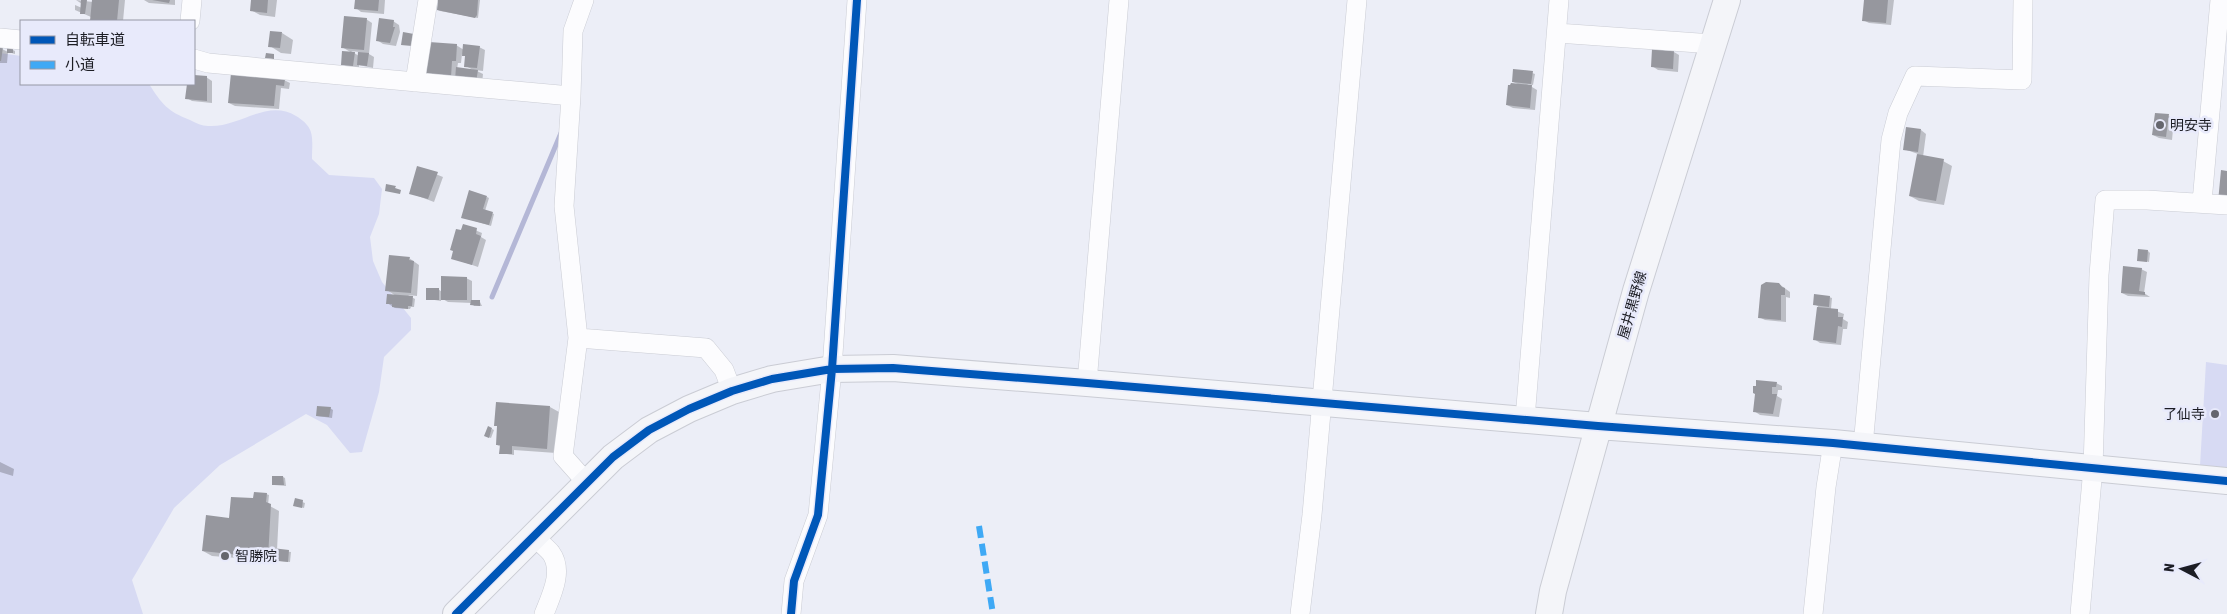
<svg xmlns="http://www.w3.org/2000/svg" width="2227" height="614" viewBox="0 0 2227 614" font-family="'Asap Condensed','Noto Sans JP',sans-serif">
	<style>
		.green { fill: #d7daf3 }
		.shadow { fill: #0003; fill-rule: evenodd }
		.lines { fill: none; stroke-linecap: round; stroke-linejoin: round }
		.stream { stroke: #b4b7d6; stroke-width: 5 }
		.building { fill: #96979e }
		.street-casing { stroke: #caccd4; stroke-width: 20 }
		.secondary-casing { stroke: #caccd4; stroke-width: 28 }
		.street { stroke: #fcfcfe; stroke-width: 19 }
		.secondary { stroke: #f4f5f9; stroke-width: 26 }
		.quiet { stroke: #3fa9f5; stroke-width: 6; stroke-dasharray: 12 6; stroke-linecap: butt }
		.cycleway-casing { stroke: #e8eafb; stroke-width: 11 }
		.cycleway { stroke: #0057b8; stroke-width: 8 }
		.poi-dot { fill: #65666e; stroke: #e8eafb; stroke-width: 2 }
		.labels { text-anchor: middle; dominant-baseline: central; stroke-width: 5; stroke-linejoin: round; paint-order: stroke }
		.poi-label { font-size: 14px; fill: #1c1d24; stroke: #e8eafb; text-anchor: start }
		.street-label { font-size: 14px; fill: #1c1d24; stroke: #e8eafb }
	</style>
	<rect width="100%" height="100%" fill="#eceef7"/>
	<path class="green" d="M0 53 21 56V84H149C162 104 167 111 190 120 196 123 202 126 208 126 239 128 267 98 296 116 316 128 312 138 312 159L329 175 374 178 382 189 379 214 370 237 373 261 382 282 411 318V330L384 357 379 392 362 452 350 453 327 425 306 414 220 465 174 508 132 580 143 614H0Z
		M2206 362 2227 365V468L2200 466Z"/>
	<path class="shadow" d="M76 0 93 2V0H125L123 21H91V17L75 10V5L82 8V4Z
		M144 0H175V5L149 3Z
		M252 0H277L275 17 260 15 251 10Z
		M357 0H385L384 14 361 12 356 8Z
		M439 0H480L478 18 440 11 438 10Z
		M1865 0H1894L1891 25 1869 23 1863 20Z
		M366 19 372 23 369 54 374 57 373 68 359 65V68L348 67 342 64 352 53 342 47ZM351 51 359 52V56Z
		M393 21 399 25 400 32 396 46 383 44 377 40Z
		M282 33 293 40 291 54 281 53 270 46Z
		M456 45 464 50 479 47 485 50 483 71 475 70 483 74 482 84 433 78ZM462 54 467 57 466 66 473 70 457 69 458 63H461Z
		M0 48 8 52 13 50 15 51V54L8 52 7 63H0Z
		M1674 52 1679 55 1678 72 1658 70 1652 66Z
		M1532 73 1535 74 1533 85 1527 84 1537 90 1535 110 1513 108 1507 105 1520 85 1513 82Z
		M194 76 206 77 212 81V103L192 101 187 98 188 84H194Z
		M284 80 290 83 289 89 281 88 279 109 235 106 229 103Z
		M2168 116 2174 119 2172 140 2159 138 2153 135Z
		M1921 130 1926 134 1923 157 1943 161 1952 166 1944 205 1919 201 1910 196 1918 154 1904 149Z
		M418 167 443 177 434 202 410 193Z
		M487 197 489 198 485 211 494 214 491 226 465 218Z
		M463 225 482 233 481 237 486 240 478 267 452 258Z
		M2148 251 2150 253 2149 262 2138 260Z
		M409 258 419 265 417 296 408 295 415 299 414 307H411L410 309 395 308 387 303 396 296 387 290Z
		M2141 269 2147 272 2144 293 2150 297 2128 296 2122 293Z
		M466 278 472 281V301L480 302 482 306H474L472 303 448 302 441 298V301L428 299 438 289 442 292Z
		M1779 284 1790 292V298L1786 297V322L1765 320 1759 317Z
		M1829 297 1832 298 1831 309 1844 314 1843 319 1848 322 1847 329H1843L1841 345 1820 343 1814 339 1818 306 1814 304Z
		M1776 383 1782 386V390H1778L1777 396 1782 399 1779 417 1760 415 1754 411 1756 394Z
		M550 407 559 412 556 453 514 450V455L500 453 501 447 497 445Z
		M330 408 333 410 332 418 317 416Z
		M492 429 494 430 491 438 488 437Z
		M0 462 14 469 13 476 0 472Z
		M283 477 285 478 286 486 274 485Z
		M266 494 269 495 268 505 279 511 277 550 291 552 290 562 212 556 203 551 230 519Z
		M296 500 305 503 304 508 297 506Z"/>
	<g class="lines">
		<path class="stream" d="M492 297 561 133"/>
	</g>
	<path class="building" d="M81 0H87L85 14H80Z
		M92 0H119L117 21H90Z
		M152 0H170L169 3Z
		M251 0H268L267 13 250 11Z
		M355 0H379L378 11 354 9Z
		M438 0H478L477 15 475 18 437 10Z
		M1864 0H1888L1886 23 1862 21Z
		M344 16 367 18 364 50 341 48Z
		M379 18 394 20 393 27H395L390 43 376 41Z
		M270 31 282 32 280 48 268 47Z
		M403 32 414 34 412 46 401 45Z
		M429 42 457 44 456 61H452L451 77 426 75Z
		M463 44 480 46 477 68 464 67 465 56H462Z
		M0 47H3L1 61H0Z
		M7 48H13V53H7Z
		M1652 49 1674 51 1673 69 1651 67Z
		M342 51 355 52 353 66 341 65Z
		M358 52 369 53 367 66 357 65Z
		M266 53 274 54V59L265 58Z
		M456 67 478 70 476 82 455 80Z
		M1513 69 1533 71 1531 84 1512 82Z
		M231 73 285 79 284 86 276 85 274 106 228 103Z
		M194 75 207 76V101L185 99 187 84H194Z
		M1511 83 1532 85 1530 108 1506 105 1508 85H1510Z
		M2155 113 2169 114 2166 137 2152 135Z
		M1906 127 1921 129 1918 152 1903 150Z
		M1917 154 1944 159 1936 201 1909 196Z
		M417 166 438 172 428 199 409 194Z
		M2221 170 2227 171V203L2218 202Z
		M386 184 396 186 395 188 401 190 400 194 385 191Z
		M469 190 487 196 483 209 493 212 489 225 461 218Z
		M463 224 477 228 476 234 481 236 472 265 451 259 453 251 450 250 456 229 461 230Z
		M2138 249 2148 250 2147 262 2137 261Z
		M389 255 410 257 409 260 414 261 411 293 385 291Z
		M2123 266 2142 268 2139 291 2145 292V295L2121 293Z
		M441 276 467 277V300H441Z
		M1766 282 1779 283 1782 287 1785 288V295H1781V320L1758 318 1761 285Z
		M426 288H439V300H426Z
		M387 294 413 296 412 306H408V309L392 307V304H386Z
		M1814 294 1830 296 1829 307 1813 305Z
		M471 300H480V306L470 305Z
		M1817 307 1838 309V317H1843L1842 327 1838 326 1836 343 1813 340Z
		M1756 380 1777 382 1776 387H1772V394H1777L1773 414 1753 412 1755 394 1753 393V386H1756Z
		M496 402 550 406 547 449 512 446V454H499L500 445H496L497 426H494Z
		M317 406 331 407 329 417 316 416Z
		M488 426 492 428 489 438 484 436Z
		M272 476H283L284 485H272Z
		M254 492 267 493 266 502 271 504 268 558 202 551 206 515 229 518 231 497 253 498Z
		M295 498 303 500 302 508 293 506Z
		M272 548 289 550 288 562 271 560Z"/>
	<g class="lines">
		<g class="street-casing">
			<path id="street" d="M190 21 192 0
				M1557 33 1713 44
				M0 38 21 40
				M194 59 208 63 571 96
				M415 82 428 0
				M2202 202 2220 0
				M578 338 564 206 571 96 573 31 584 0
				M1087 383 1119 0
				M1525 419 1559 0
				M1863 446 1891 140 1898 113 1915 76 2022 80 2023 0
				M587 483 563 456 578 338 706 348 724 370 732 391
				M533 536C539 542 546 547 551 553 564 571 551 596 544 614
				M791 614 794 581 818 515 832 369 857 0
				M1300 614 1312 515 1357 0
				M1813 614 1826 487 1833 443
				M2080 614 2093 468 2099 275 2105 200H2147L2227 205"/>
		</g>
		<g class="secondary-casing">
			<path id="secondary" d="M456 614 613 457 649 430 689 409 732 391 772 379 832 369 893 368 1087 383 1598 426 1833 443 2227 481
				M1549 614 1553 591 1636 291 1727 0"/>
		</g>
		<use href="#street" class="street"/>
		<use href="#secondary" class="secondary"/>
		<path class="quiet" d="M979 526 993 614"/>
		<g class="cycleway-casing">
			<path id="cycleway" d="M456 614 613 457 649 430 689 409 732 391 772 379 832 369 893 368 1087 383 1598 426 1833 443 2227 481
				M791 614 794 581 818 515 832 369 857 0"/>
		</g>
		<use href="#cycleway" class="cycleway"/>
	</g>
	<g class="poi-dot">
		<circle cx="2160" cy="125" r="5"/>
		<circle cx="2215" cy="414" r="5"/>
		<circle cx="225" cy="556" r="5"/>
	</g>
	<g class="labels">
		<g class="poi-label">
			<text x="2170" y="125">明安寺</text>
			<text x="2205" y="414" text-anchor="end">了仙寺</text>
			<text x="235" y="556">智勝院</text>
		</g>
		<g class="street-label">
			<text transform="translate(1632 305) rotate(-74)">屋井黒野線</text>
		</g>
	</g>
	<rect x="20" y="20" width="175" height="65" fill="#e8eafb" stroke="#9698a5"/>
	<rect x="30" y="36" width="25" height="8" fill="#0057b8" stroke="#9698a5"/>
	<text x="65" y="45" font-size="15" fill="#1c1d24">自転車道</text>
	<rect x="30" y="61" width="25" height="8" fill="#3fa9f5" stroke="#9698a5"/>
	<text x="65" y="70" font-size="15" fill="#1c1d24">小道</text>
	<g transform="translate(2182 569) rotate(276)" stroke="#e8eafb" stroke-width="4" paint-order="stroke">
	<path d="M0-4L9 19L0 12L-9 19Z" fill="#1c1d24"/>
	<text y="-8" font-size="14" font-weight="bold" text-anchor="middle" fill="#1c1d24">N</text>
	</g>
</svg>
